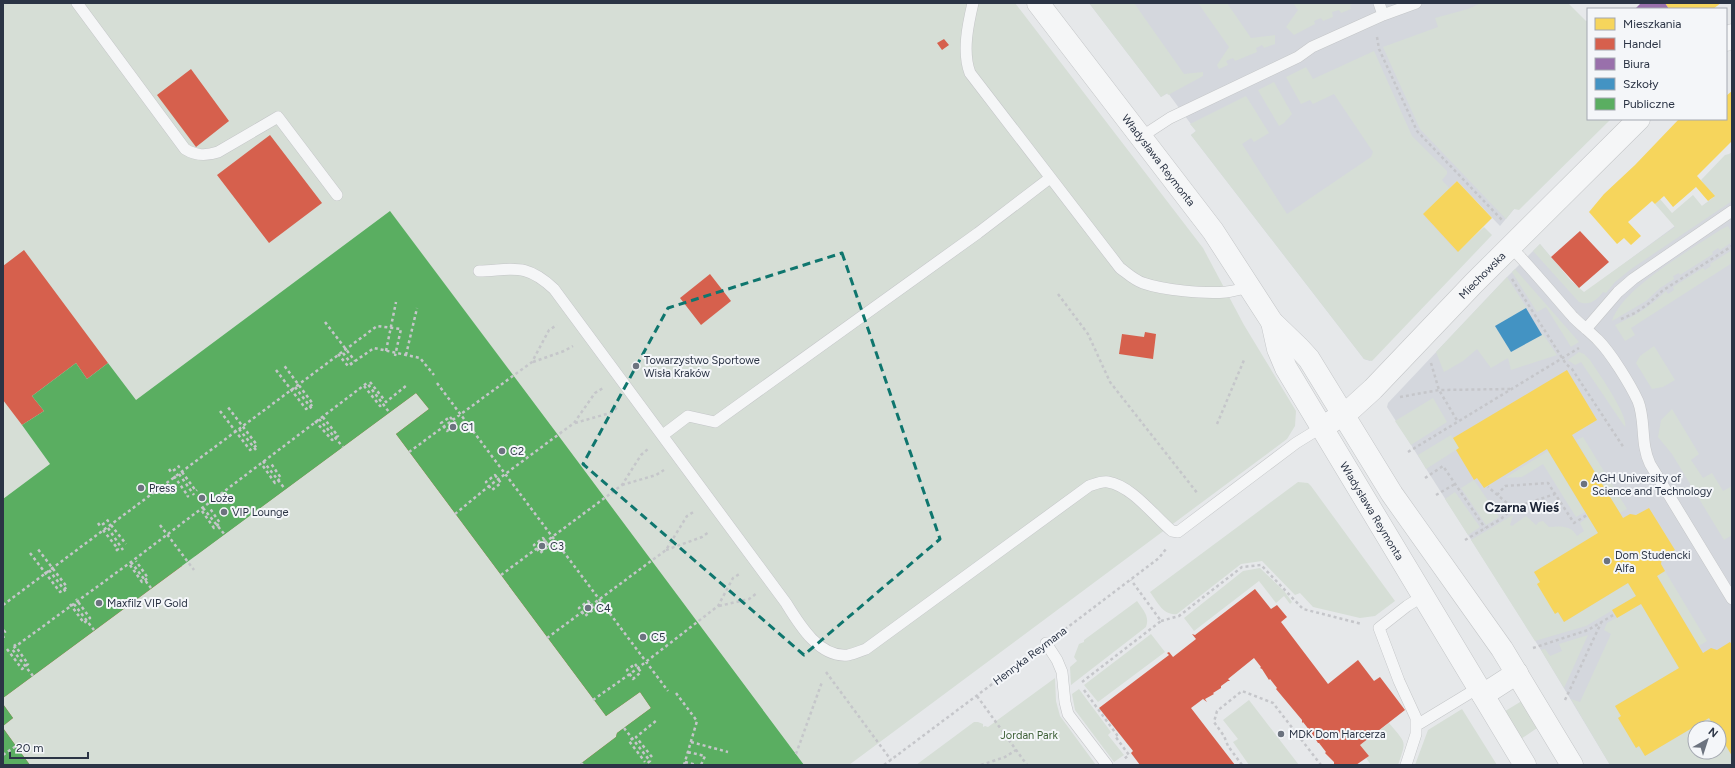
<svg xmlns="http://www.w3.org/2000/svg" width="1735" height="768" viewBox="0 0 1735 768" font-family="Figtree,sans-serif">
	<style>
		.built { fill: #d4d7dd; fill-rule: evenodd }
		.green { fill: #d6ded6 }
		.homes { fill: #f6d55c }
		.shops { fill: #d6604d }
		.offices { fill: #9970ab }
		.schools { fill: #4393c3 }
		.public { fill: #5aae61 }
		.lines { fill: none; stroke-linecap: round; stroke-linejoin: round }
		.service-casing { stroke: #c4c6c8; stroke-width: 12 }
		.minor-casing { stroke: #c4c6c8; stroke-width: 23 }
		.path { stroke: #c5c6ca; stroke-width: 2.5; stroke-dasharray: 3 3; stroke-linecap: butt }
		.service { stroke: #f5f6f7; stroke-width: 11 }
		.minor { stroke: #f5f6f7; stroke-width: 22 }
		.marked { fill: none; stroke: #0f766e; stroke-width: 3; stroke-dasharray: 8 5; stroke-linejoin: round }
		.poi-dot { fill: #6c737f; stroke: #f4f6f9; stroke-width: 1.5 }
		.labels { text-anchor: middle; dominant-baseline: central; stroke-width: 4; stroke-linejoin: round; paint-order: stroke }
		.street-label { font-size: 11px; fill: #2b3445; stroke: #f4f6f9 }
		.poi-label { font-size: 11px; fill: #2b3445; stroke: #f4f6f9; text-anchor: start }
		.park-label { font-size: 11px; fill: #3f6138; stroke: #f4f6f9 }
		.quarter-label { font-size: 13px; font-weight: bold; fill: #1d2536; stroke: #f4f6f9 }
	</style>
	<rect width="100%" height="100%" fill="#e6e8ea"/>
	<path class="built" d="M1089 3H1568L1588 119 1500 226 1457 181 1423 214 1466 260 1370 361 1364 359 1191 135 1196 131 1168 93 1161 97Z
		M1732 184V765H1610L1541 650 1387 407 1388 403 1507 277 1540 244 1571 281 1584 293ZM1695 728H1719V752H1695Z"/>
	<path class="green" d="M3 3H1015L1203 248 1244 325 1296 411 1295 426 1287 439 849 765H3Z
		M1089 3H1134L1184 74 1203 72V76L1168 95 1167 93 1161 97Z
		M1198 3H1227L1251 38 1275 35V44L1264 48 1262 45 1256 48 1257 52 1235 61 1233 58 1226 61 1228 65 1219 69 1217 65 1229 47Z
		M1293 3H1354L1350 5 1351 9 1341 13 1339 10 1332 12 1333 17 1323 21 1321 18 1314 21 1315 24 1294 35 1286 27 1298 10Z
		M1481 3H1568L1586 21 1588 20V119H1608L1610 120 1519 210 1514 209 1506 219 1420 129 1383 47 1438 27 1435 18 1468 9Z
		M1374 51 1412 136 1447 171V174L1442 180 1450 189 1423 215 1457 252 1484 227 1492 235 1372 361 1364 359 1191 135 1196 131 1190 124 1246 96 1269 133 1254 142 1251 138 1242 144 1287 214 1371 157 1373 152 1334 94 1313 104 1310 100 1301 104 1286 77 1306 67 1313 79Z
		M1274 82 1292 114 1284 123 1279 126 1258 90Z
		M1732 152V201L1631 269 1615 282 1606 293 1603 292C1597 300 1590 306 1579 302L1533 251 1540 244 1571 281 1584 292 1675 227 1655 204 1660 199 1672 213 1693 195 1702 206 1714 197 1701 180 1725 155 1729 154Z
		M1728 226 1732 233V242L1720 250 1718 248 1712 252 1713 254 1680 275 1679 273 1673 276 1674 279 1660 288 1646 301 1612 321C1622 288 1691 250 1720 230Z
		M1732 250V263L1631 328 1635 335 1625 341 1615 325C1634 316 1649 308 1664 293L1666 291 1668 294 1674 290 1673 287 1703 268 1705 270 1711 266 1710 264Z
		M1515 269 1579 342 1571 347 1546 307 1537 312 1512 272Z
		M1507 277 1527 308 1495 326 1511 352 1543 334 1557 355 1511 370 1508 358 1491 368 1477 349 1463 361 1444 372 1436 352Z
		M1654 346 1675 380 1663 387 1652 389 1636 363 1640 356Z
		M1579 352 1584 354 1590 360C1597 371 1629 416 1625 427L1581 362 1575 365 1568 360Z
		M1433 398 1447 422 1411 445 1395 421Z
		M1672 409 1699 454 1691 460 1703 478 1712 473 1723 491 1732 486V535L1724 540 1672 454 1658 437 1661 420Z
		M1451 435 1459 448 1426 469 1418 455Z
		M1583 437 1627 509 1620 513 1576 440Z
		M1548 451 1585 512 1576 517 1543 464 1522 477 1505 478Z
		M1474 480 1499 517 1486 525 1461 488Z
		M1298 482 1308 483 1311 486 1395 601 1375 616 1360 618 1313 607 1300 593 1295 595 1262 561 1241 564 1177 614C1163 616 1157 601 1150 592Z
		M1455 492 1480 527 1468 535 1445 499Z
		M1513 515 1510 525 1512 526 1526 516 1536 525 1539 522 1543 521 1549 527C1560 526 1571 525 1577 536L1584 531 1580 523 1588 517 1598 533 1534 572 1564 622 1628 583 1636 596 1586 626 1535 641 1471 540Z
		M1260 568 1285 592 1292 602 1290 604 1284 596 1276 603 1259 581 1194 631 1184 618 1243 571Z
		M1665 571 1707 641 1699 646 1657 576Z
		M1137 601C1143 610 1150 616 1146 627L1071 685 1070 667 1077 661 1074 657 1079 644 1084 642V640Z
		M1641 604 1679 668 1615 706 1621 716 1618 718 1636 748 1639 746 1645 756 1709 718 1715 728H1695V752H1719V734L1732 756V765H1610L1571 699 1580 702 1611 634 1604 630 1607 623Z
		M1151 634 1165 652 1098 702 1084 685Z
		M1588 635 1564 688 1541 650 1545 649 1550 656 1562 651 1559 644Z
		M1055 678 1056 701 1060 716 1096 765H916L974 722H978L983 724V727L985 726 988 727Z
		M1079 689 1111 732 1108 735 1124 755 1114 762 1075 710 1072 694Z
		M1525 699 1540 726 1518 741 1502 713Z
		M1249 700 1299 765H1249L1233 742 1238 739 1223 720Z
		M1462 709 1497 765H1415L1428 730Z
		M1389 723C1406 744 1407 739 1398 765H1371L1366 758 1369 756 1360 745Z"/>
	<path class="homes" d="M1665 3H1721L1713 9H1669Z
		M1732 91V141L1697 176 1715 196 1708 201 1696 187 1673 207 1664 196 1655 204 1652 201 1628 222 1641 236 1631 245 1624 238 1617 244 1589 212 1604 194 1635 165 1679 119H1726V96Z
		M1457 181 1492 218 1458 252 1423 214Z
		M1567 370 1597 420 1572 435 1623 518 1630 514 1636 515 1649 508 1675 550 1662 558 1661 564 1665 571 1657 576 1703 653 1711 648 1717 650 1730 642 1732 645V756L1719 734V728H1715L1709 718 1645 756 1639 746 1636 748 1618 718 1621 716 1615 706 1679 668 1641 604 1617 618 1612 610 1636 596 1628 583 1564 622 1558 612 1555 614 1537 584 1540 582 1534 572 1598 533 1547 449 1484 488 1477 478 1474 480 1456 450 1459 448 1453 438Z"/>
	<path class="shops" d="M944 39 949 45 942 50 937 43Z
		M191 69 229 121 196 147 157 95Z
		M270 135 322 203 269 243 217 175Z
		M1580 231 1609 262 1579 288 1551 257Z
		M24 250 108 363 87 379 76 363 32 396 44 411 22 425 3 400V266Z
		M710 274 731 301 701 325 680 298Z
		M359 293 424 307 457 318 479 347 463 358 698 672 711 663 744 706 736 728 725 765H665L678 721 662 700 651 708 668 731 659 765H579L616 737 617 733 651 708 640 692 606 716 396 434 429 409 416 393 195 556 184 541 170 551 182 566 3 698V571L314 341 305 330Z
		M1145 332 1156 334 1153 359 1119 354 1122 334 1144 337Z
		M1255 589 1271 609 1277 605 1287 617 1281 622 1328 684 1358 660 1374 681 1380 677 1405 710 1360 745 1369 756 1356 765H1334V762L1325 753 1326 752 1319 743H1318L1311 732 1309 731H1310L1303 722 1302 723V720L1276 689 1277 688 1270 679 1269 680 1262 669 1260 668 1261 667 1254 658 1228 679 1230 681H1228L1221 686V688L1213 693 1214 694 1205 699 1207 702 1203 699 1191 708 1235 765H1140L1131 753 1133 751 1099 708 1169 655 1167 653 1169 652 1173 657 1196 639 1192 634 1195 635Z
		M3 704 13 718 3 726Z
		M3 728 16 746 30 765H3Z"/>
	<path class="offices" d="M1641 3H1665L1669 9H1635Z"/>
	<path class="schools" d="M1526 308 1542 335 1511 352 1495 326Z"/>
	<path class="public" d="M390 211 558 435 804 765H579L616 737 617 733 651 708 640 692 606 716 396 434 429 409 416 393 3 698V499L50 464 22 425 44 411 32 396 76 363 87 379 108 363 136 400Z
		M3 704 13 718 3 726Z
		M3 728 16 746 30 765H3Z"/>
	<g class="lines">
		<g class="service-casing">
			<path id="service" d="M77 3 185 149C196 156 206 156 218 152L278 117 337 195
				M973 3C968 24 962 52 970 73L1120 268C1127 273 1134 280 1143 283 1163 290 1204 294 1226 292 1234 291 1242 289 1250 287
				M1379 3 1383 15
				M1141 137 1170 118 1298 57 1312 47 1383 15 1416 3
				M1510 246C1532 269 1552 293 1573 317 1581 325 1590 332 1598 340 1611 353 1630 384 1638 401 1646 421 1640 443 1650 464L1732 599
				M479 271C513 270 525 262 554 289L786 603C799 624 819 658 848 655 854 654 860 651 866 649L1089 486C1095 484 1102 481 1108 482 1132 486 1154 516 1172 531L1178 532 1296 443 1322 427
				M1586 329 1618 292 1633 279 1732 211
				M663 435 688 416 715 422 978 233 1050 178
				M1046 643 1057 660 1062 672 1065 702 1068 714 1107 765
				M1417 725 1478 688
				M1406 765 1416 734V718L1399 681 1379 628 1407 606 1423 596"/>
		</g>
		<g class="minor-casing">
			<g id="minor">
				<path id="s1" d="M1038 3 1213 231 1272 322 1299 348 1309 359 1392 494 1502 649 1572 765"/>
				<path d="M1726 40 1732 35"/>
				<path id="s2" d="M1272 322 1278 349 1286 368 1525 765"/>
				<path id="s3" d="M1331 422 1351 409 1373 389 1474 283 1639 119"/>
				<path d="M1483 695 1517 673"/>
			</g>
		</g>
		<path class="path" d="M1377 37 1379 49 1417 131 1503 221
			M1512 279 1566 364 1572 369 1624 448
			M1058 294 1088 334 1110 382 1198 494
			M1621 319 1635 313 1648 304 1662 291 1732 246
			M325 322 355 361
			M386 351 396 302
			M343 353 353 366
			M338 354 348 366 374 348 420 358 434 375
			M406 355 417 308
			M533 362 564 351 573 346
			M1431 363 1439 390 1458 422
			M276 370 306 409 313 404 283 364
			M370 382 386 402 407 385
			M437 383 668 691
			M364 386 380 406 383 404
			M295 387 312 409
			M1400 397 1439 390 1510 389
			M220 411 250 450 257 445 227 406
			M450 417 456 424 447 431 441 423Z
			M319 419 343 447
			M315 421 332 440 338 436 322 416
			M575 423 610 413 618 407
			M1217 424 1244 360
			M239 429 256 450
			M409 452 532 362 549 330 557 325
			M1408 452 1579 348
			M263 461 285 489
			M263 466 275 483 281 478 270 462
			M169 469 171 472 179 467 176 463
			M182 472 196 491 197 490
			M179 474 194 495
			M495 475 501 483 492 490 486 482Z
			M174 476 188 496 187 497
			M1425 478 1443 466 1485 528
			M622 485 656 475 664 470
			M1436 495 1455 484
			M1497 495 1505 486 1548 483 1574 523 1587 515
			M203 508 225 535
			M1513 508 1555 494
			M202 511 214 528 220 523 209 507
			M455 514 489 486 574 423 595 393 603 388
			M98 523 100 526 108 521 105 517
			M111 525 126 544
			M160 525 194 570
			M108 528 123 550
			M103 530 118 549 116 551
			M543 538 549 546 540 553 534 545Z
			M1465 540 1501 519 1513 508 1488 487
			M666 550 702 537 709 532
			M30 553 60 592 67 587 37 548
			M131 562 151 588
			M130 565 142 582 148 578 136 561
			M49 570 66 592
			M501 575 622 485 641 455 648 449
			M588 601 594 609 585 616 579 608Z
			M70 604 84 623 90 618 76 599
			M74 604 94 630
			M3 605 377 326 401 329 395 356
			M719 606 749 599 757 593
			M1161 621 1179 616 1242 567 1261 565 1303 609 1362 624
			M3 630 5 632 3 633
			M1060 633 1159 558 1166 549
			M3 636 4 638
			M547 638 666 550 687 516 695 511
			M1533 648 1588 630 1615 614
			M7 649 22 669 28 664 14 644
			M635 664 641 672 633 679 627 670Z
			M826 672 891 760
			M33 676 12 649 131 562 367 383 389 412
			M1082 682 1161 621 1131 580
			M1084 690 1117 735 1115 736 1129 755 1124 759
			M676 693 697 721 684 765
			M977 696 1027 765
			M593 700 634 671 718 606 733 578 741 573
			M1565 700 1601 623
			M624 728 650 761 645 765
			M633 738 629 741 645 762
			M691 742 728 752
			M688 752 705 756 701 765
			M796 754 822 682
			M3 755 16 746
			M652 757 636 737 657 720
			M685 762 697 765
			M581 763 583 765
			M884 765 1031 655
			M981 765 1005 757 1016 750
			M1242 765 1228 746 1224 736 1214 722 1217 711 1242 691 1273 703 1321 765"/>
		<use href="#service" class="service"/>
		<use href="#minor" class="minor"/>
	</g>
	<path class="marked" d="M842 253 940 539 804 655 583 464 668 308Z"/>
	<g class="poi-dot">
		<circle cx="636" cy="366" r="4"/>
		<circle cx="453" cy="427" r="4"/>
		<circle cx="502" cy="451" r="4"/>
		<circle cx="1584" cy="484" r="4"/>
		<circle cx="141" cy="488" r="4"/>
		<circle cx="202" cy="498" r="4"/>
		<circle cx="224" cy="512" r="4"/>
		<circle cx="542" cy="546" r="4"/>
		<circle cx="1607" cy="561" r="4"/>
		<circle cx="99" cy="603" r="4"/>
		<circle cx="588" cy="608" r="4"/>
		<circle cx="643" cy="637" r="4"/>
		<circle cx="1281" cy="734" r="4"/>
	</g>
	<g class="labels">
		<g class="street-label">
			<text stroke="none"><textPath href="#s1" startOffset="198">Władysława Reymonta</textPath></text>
			<text stroke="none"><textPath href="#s3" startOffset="211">Miechowska</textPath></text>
			<text stroke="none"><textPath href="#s2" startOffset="215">Władysława Reymonta</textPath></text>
			<text transform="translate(1030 656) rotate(-37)">Henryka Reymana</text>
		</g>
		<g class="poi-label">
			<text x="644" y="360">Towarzystwo Sportowe<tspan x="644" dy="13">Wisła Kraków</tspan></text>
			<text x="461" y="427">C1</text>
			<text x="510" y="451">C2</text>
			<text x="1592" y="478">AGH University of<tspan x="1592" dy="13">Science and Technology</tspan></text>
			<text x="149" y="488">Press</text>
			<text x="210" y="498">Loże</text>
			<text x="232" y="512">VIP Lounge</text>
			<text x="550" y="546">C3</text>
			<text x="1615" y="555">Dom Studencki<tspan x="1615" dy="13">Alfa</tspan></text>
			<text x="107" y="603">Maxfilz VIP Gold</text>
			<text x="596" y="608">C4</text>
			<text x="651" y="637">C5</text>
			<text x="1289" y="734">MDK Dom Harcerza</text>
		</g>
		<g class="park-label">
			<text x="1029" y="735">Jordan Park</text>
		</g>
		<g class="quarter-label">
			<text x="1522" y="507">Czarna Wieś</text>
		</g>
	</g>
	<rect width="1735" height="768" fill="none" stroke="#2b3445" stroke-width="8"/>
	<rect x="1587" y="8" width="140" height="112" fill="#f4f6f9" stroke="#a4a8b1"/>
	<rect x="1595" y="18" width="20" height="12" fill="#f6d55c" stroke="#a4a8b1"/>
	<text x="1623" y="28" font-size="12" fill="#2b3445">Mieszkania</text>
	<rect x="1595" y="38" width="20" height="12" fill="#d6604d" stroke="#a4a8b1"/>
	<text x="1623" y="48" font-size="12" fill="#2b3445">Handel</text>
	<rect x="1595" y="58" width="20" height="12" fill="#9970ab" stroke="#a4a8b1"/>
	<text x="1623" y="68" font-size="12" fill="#2b3445">Biura</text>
	<rect x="1595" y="78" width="20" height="12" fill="#4393c3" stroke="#a4a8b1"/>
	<text x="1623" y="88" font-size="12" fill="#2b3445">Szkoły</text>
	<rect x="1595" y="98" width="20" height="12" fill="#5aae61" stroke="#a4a8b1"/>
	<text x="1623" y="108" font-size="12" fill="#2b3445">Publiczne</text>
	<g transform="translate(1707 740) rotate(39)"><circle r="19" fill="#f4f6f9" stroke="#a4a8b1"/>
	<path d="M0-3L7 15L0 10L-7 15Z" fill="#6c737f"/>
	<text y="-6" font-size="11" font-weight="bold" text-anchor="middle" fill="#2b3445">N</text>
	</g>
	<path d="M10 752v6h78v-6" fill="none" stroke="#2b3445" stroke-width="2"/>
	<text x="16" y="752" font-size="12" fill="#2b3445" stroke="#f4f6f9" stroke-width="3" paint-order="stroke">20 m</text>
</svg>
